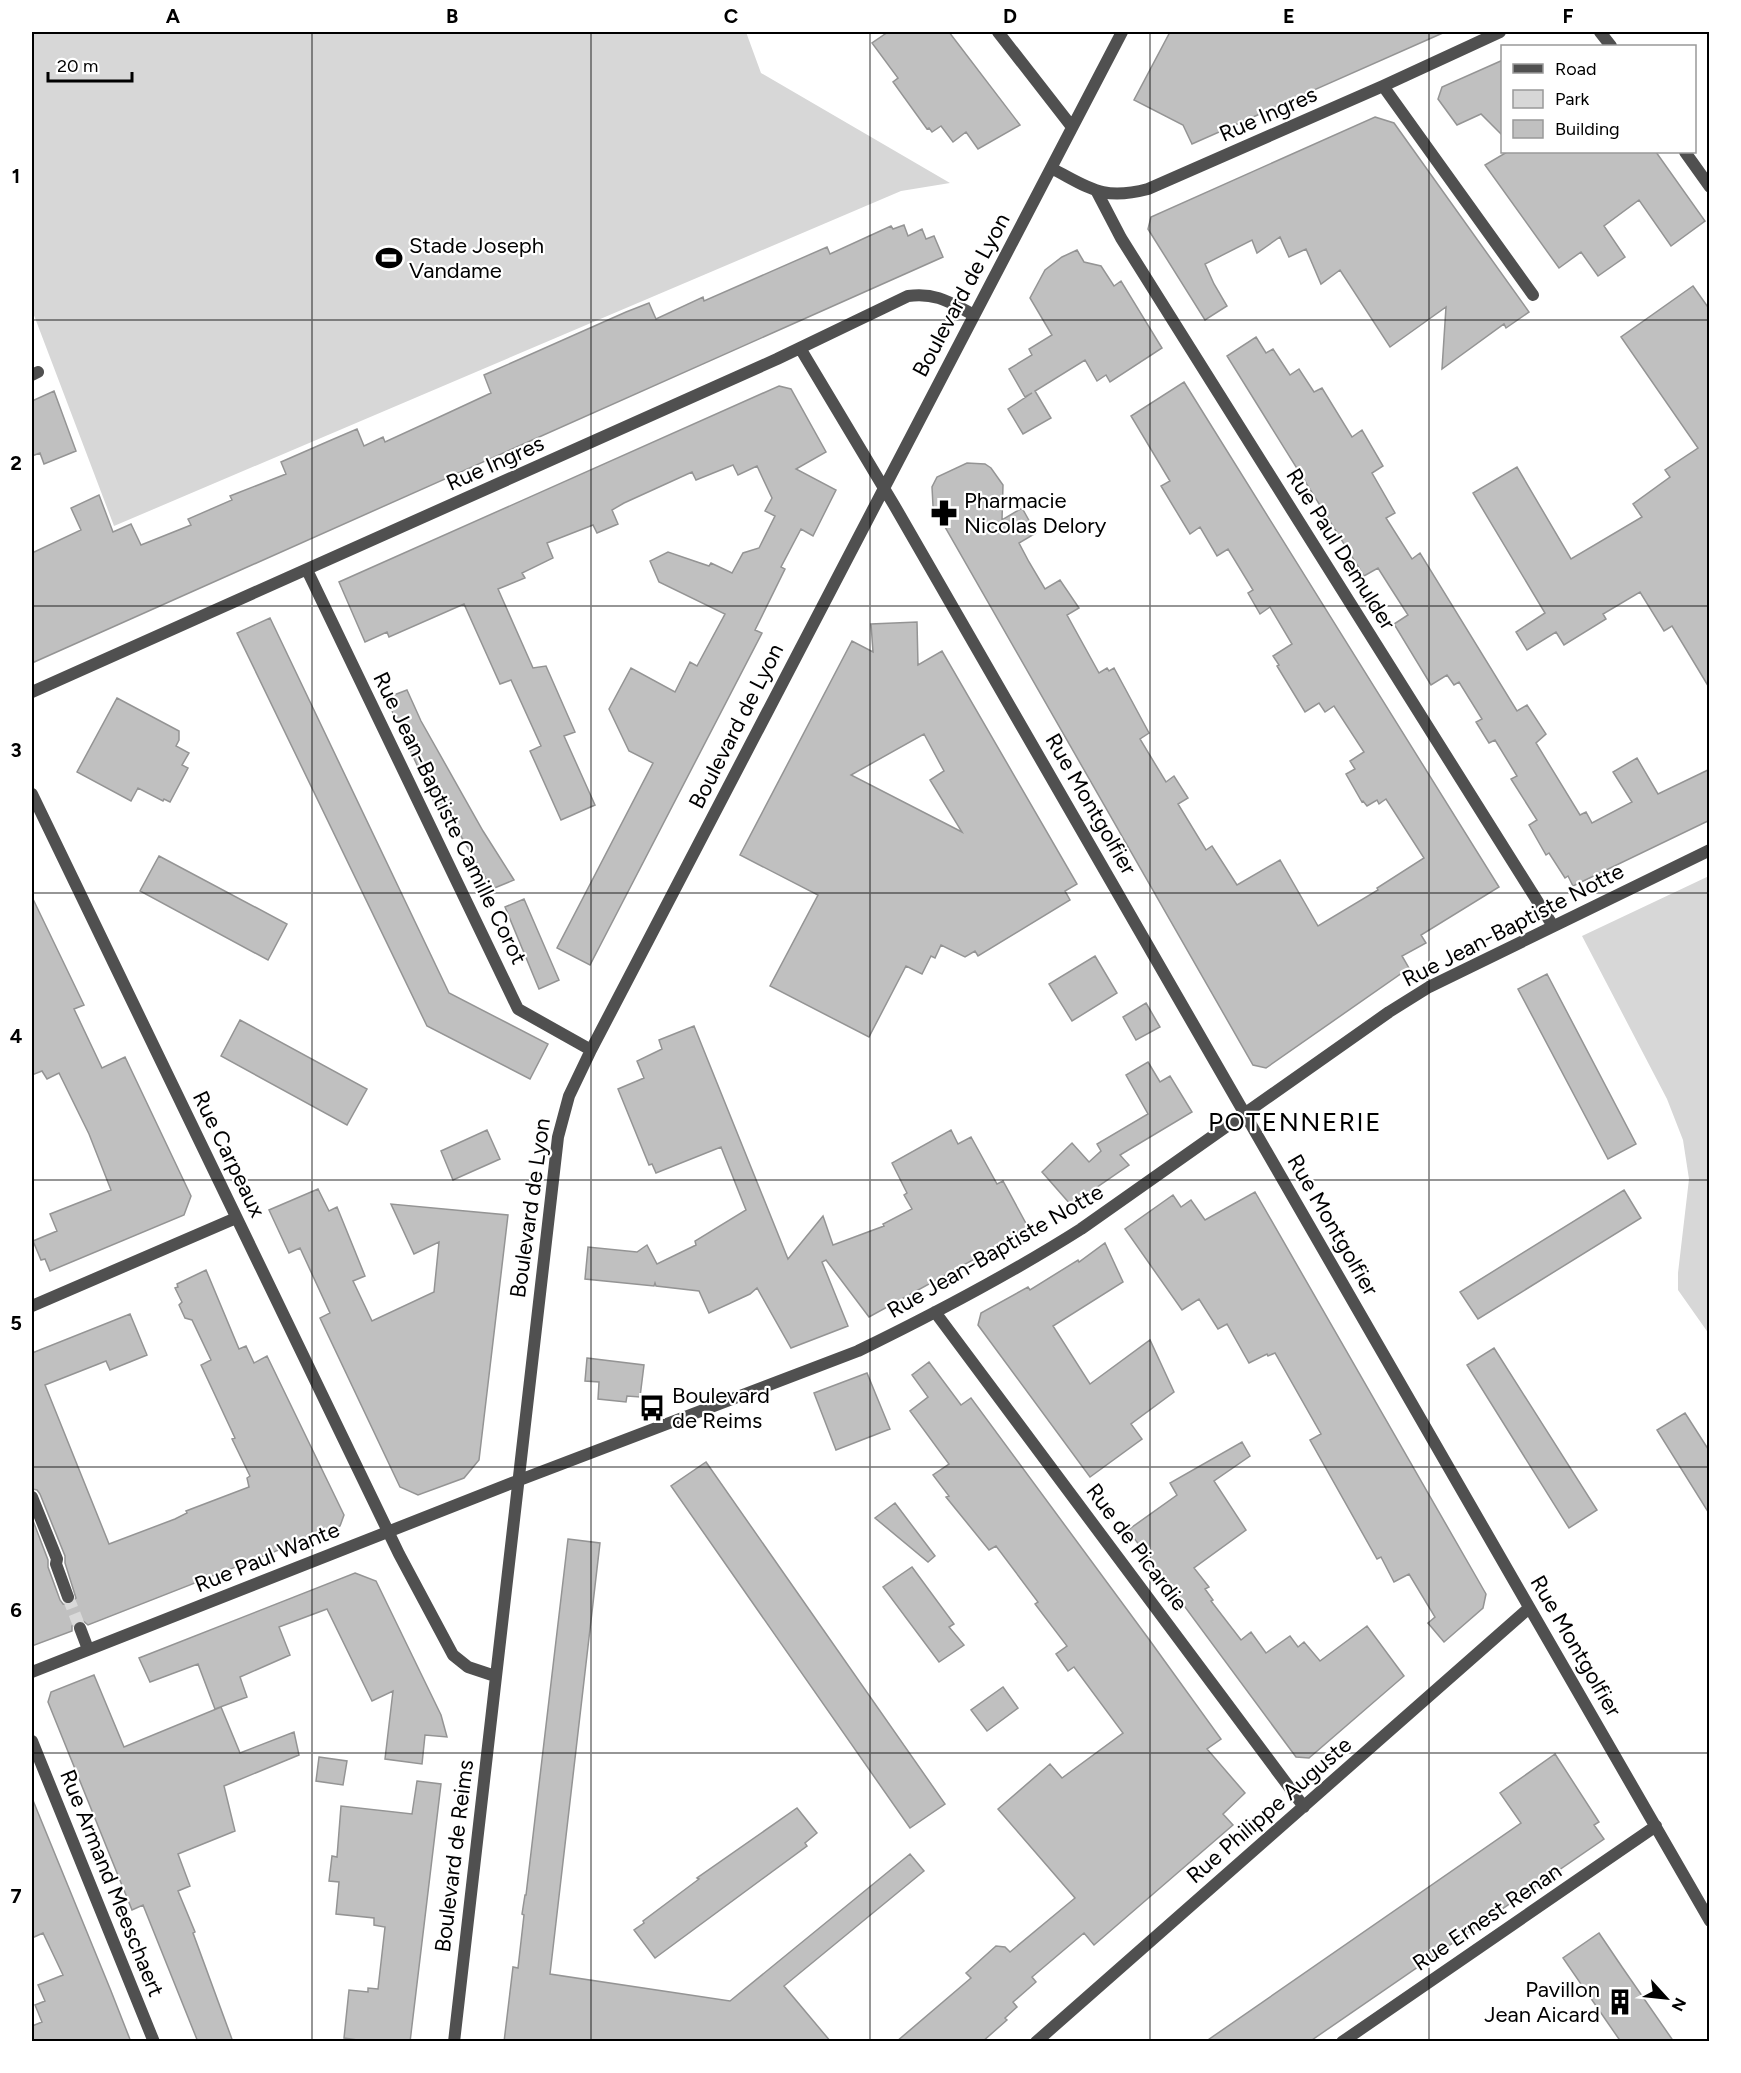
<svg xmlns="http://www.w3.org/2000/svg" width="1741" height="2073" viewBox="0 0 1741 2073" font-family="Figtree,sans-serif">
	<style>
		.green { fill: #d7d7d7 }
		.building { fill: #c0c0c0; stroke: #949494; stroke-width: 1.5; fill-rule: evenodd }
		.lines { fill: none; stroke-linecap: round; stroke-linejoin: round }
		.pedestrian-tunnel { stroke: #d9d9d9; stroke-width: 12; stroke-dasharray: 12 6; stroke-linecap: butt }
		.pedestrian { stroke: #505050; stroke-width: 12 }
		.minor { stroke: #505050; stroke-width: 12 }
		.grid { fill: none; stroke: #000; stroke-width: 1.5; stroke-opacity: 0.55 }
		.labels { text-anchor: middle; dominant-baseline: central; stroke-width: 4.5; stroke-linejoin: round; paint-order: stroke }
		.street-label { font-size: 22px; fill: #000; stroke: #fff }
		.poi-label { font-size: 22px; fill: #000; stroke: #fff; text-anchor: start }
		.quarter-label { font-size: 26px; letter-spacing: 1.5px; fill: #000; stroke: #fff }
		.neatline { fill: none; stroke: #000; stroke-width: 2 }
		.grid-label { font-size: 20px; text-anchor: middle; font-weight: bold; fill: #000 }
	</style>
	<rect width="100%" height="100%" fill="#fff"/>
	<path class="green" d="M32 32H746L761 73 950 183 901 191 114 526 32 310Z
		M1709 876V1334L1678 1290V1273L1689 1179 1683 1140 1667 1099 1582 936Z"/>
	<path class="building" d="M888 32H949L1020 125 978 149 966 132 953 142 941 126 932 132 929 128 927 129 893 82 898 78 872 43Z
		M1170 32H1445L1192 144 1183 125 1134 100Z
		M1503 60V136L1481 114 1457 125 1438 99 1442 87Z
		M1375 117 1394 123 1529 312 1506 328 1504 324 1442 369 1446 307 1390 347 1340 270 1321 284 1306 249 1289 257 1280 237 1257 253 1252 240 1205 264 1214 284 1227 306 1205 320 1148 229 1151 217Z
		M1507 152H1656L1705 221 1671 246 1639 200 1604 226 1625 257 1598 276 1581 252 1559 268 1485 165Z
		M904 225 908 236 922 229 926 239 934 236 943 257 32 663V553L81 530 71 508 99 495 113 532 131 524 141 545 191 525 188 519 232 500 230 496 286 474 281 462 329 441 357 429 364 446 383 437 385 442 435 419 491 393 484 375 626 312 649 303 656 319 703 297 704 301 827 247 830 254 891 226 893 229Z
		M1077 250 1084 262 1101 266 1114 286 1121 281 1162 348 1110 382 1106 375 1097 381 1085 360 1035 391 1051 418 1023 434 1008 409 1032 393 1025 397 1009 369 1032 355 1029 349 1052 335 1030 298 1045 270 1062 257Z
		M1693 286 1710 310V689L1672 626 1664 631 1640 592 1603 614 1606 619 1564 645 1556 632 1527 650 1516 632 1545 613 1473 493 1517 467 1571 559 1642 517 1633 504 1670 477 1665 470 1698 448 1621 337Z
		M1256 337 1266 353 1273 349 1290 375 1299 369 1314 392 1322 388 1352 437 1362 430 1383 466 1372 473 1395 513 1386 518 1412 559 1420 553 1517 711 1527 705 1546 734 1536 743 1580 815 1586 812 1592 823 1632 802 1613 772 1637 758 1658 794 1710 769V820L1573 886 1568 876 1565 878 1549 853 1546 855 1529 825 1537 820 1511 779 1517 776 1495 740 1489 743 1476 722 1482 719 1459 682 1454 685 1447 675 1431 685 1394 624 1408 615 1390 587 1378 568 1364 576 1227 356Z
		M1184 382 1499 887 1421 935 1426 943 1402 956 1409 968 1266 1068 1253 1065 933 506 932 487 937 477 967 463 985 464 991 468 1003 485 1002 520 1022 508 1036 533 1019 543 1029 562 1045 589 1060 580 1079 608 1067 615 1099 673 1107 668 1109 671 1114 668 1149 733 1140 739 1166 782 1174 776 1188 798 1178 804 1206 850 1212 846 1237 885 1280 860 1318 926 1378 890 1377 888 1424 858 1386 799 1379 804 1377 800 1367 806 1363 801 1362 802 1346 774 1355 769 1350 761 1364 752 1334 706 1325 712 1319 703 1305 712 1277 666 1279 665 1273 656 1292 644 1270 607 1260 614 1248 593 1253 590 1228 549 1217 556 1200 527 1190 534 1161 486 1170 481 1131 416Z
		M779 386 791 389 826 452 796 469 836 490 813 536 801 529 781 567 785 569 755 630 762 633 590 965 557 948 653 763 629 751 609 709 631 668 675 692 690 662 697 666 725 614 659 582 650 561 668 552 709 566 711 563 732 573 743 553 759 548 775 516 765 511 772 498 757 466 738 475 733 465 696 480 692 472 624 503 612 510 618 524 597 533 593 525 547 543 553 558 522 573 525 578 498 589 533 668 546 666 575 732 564 736 595 805 561 820 530 751 541 746 511 680 500 684 464 604 389 637 387 632 365 642 339 582Z
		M54 391 76 451 44 464 40 453 32 456V401Z
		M270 618 449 993 548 1044 530 1079 427 1026 237 633Z
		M917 622 918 665 942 651 1077 884 1065 891 1070 900 978 956 975 951 965 957 941 945 935 958 931 956 922 974 906 966 869 1037 770 986 818 895 740 855 852 641 873 652 871 624ZM924 734 944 771 930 780 962 832 851 775Z
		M407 690 421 721 483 831 514 880 492 889 442 804 436 806 386 698Z
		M117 698 179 731V740L176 746 189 753 182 765 188 768 170 802 164 799 163 801 138 788 131 801 77 772Z
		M159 856 287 924 268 960 140 891Z
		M32 897 84 1005 74 1009 102 1068 125 1057 191 1196 184 1215 50 1271 45 1259 41 1260 33 1241 57 1231 50 1214 111 1190 89 1134 59 1073 47 1079 42 1071 32 1075Z
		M524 899 559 980 539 989 505 907Z
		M1095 956 1117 993 1072 1021 1049 984Z
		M1547 974 1636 1144 1608 1159 1518 989Z
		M1146 1003 1160 1027 1136 1040 1123 1017Z
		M240 1020 367 1089 347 1125 221 1056Z
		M694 1026 788 1259 823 1216 833 1245 884 1226 883 1224 912 1209 904 1195 907 1193 892 1163 951 1130 958 1144 971 1137 997 1184 1003 1181 1029 1229 869 1317 826 1260 822 1262 848 1326 791 1348 757 1288 750 1294 709 1313 699 1291 656 1286 655 1283 654 1286 585 1279 588 1247 637 1252 647 1245 657 1264 696 1245 695 1241 746 1210 721 1147 656 1173 652 1164 649 1165 618 1089 644 1078 637 1061 662 1049 659 1040Z
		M1148 1062 1160 1082 1170 1076 1192 1112 1120 1155 1129 1165 1071 1205 1042 1172 1072 1143 1089 1162 1101 1151 1097 1144 1148 1114 1126 1075Z
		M487 1130 500 1159 453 1180 441 1151Z
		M318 1189 329 1211 337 1207 365 1276 353 1281 372 1321 434 1292 439 1242 414 1254 391 1204 508 1215 479 1460 464 1478 418 1495 400 1487 320 1318 330 1313 300 1248 289 1253 269 1210Z
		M1624 1190 1641 1218 1478 1319 1460 1292Z
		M1255 1192 1486 1594 1483 1608 1444 1642 1428 1623 1435 1617 1409 1574 1394 1582 1381 1557 1377 1559 1310 1440 1321 1434 1275 1353 1268 1356 1267 1354 1249 1363 1227 1324 1218 1329 1199 1299 1182 1310 1125 1229 1173 1195 1181 1207 1191 1200 1205 1220Z
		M1105 1243 1123 1282 1053 1326 1090 1384 1150 1340 1174 1392 1131 1424 1142 1439 1090 1477 978 1325 981 1313 1028 1287 1030 1290 1078 1260 1079 1262Z
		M206 1270 239 1349 246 1346 254 1363 267 1356 344 1515 340 1526 88 1625 82 1620 77 1621 72 1626V1631L32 1646V1518L48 1560V1567L60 1600 63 1604 70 1605 76 1598 65 1563V1556L40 1494 37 1490 32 1489V1353L130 1314 147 1355 110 1370 106 1361 45 1385 109 1544 175 1519 187 1513 186 1511 249 1487 247 1478 250 1476 232 1439 235 1438 201 1365 211 1360 192 1320 185 1318 179 1305 182 1302 175 1288 178 1287 177 1284Z
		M1494 1348 1597 1510 1569 1528 1467 1365Z
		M587 1358 644 1365 640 1397 627 1396 626 1402 598 1399 599 1382 585 1381Z
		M929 1362 961 1405 971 1398 1148 1638 1221 1739 1207 1749 1245 1793 1223 1814 1233 1825 1094 1945 1084 1933 1032 1977 1036 1982 1013 2002 1017 2007 1005 2018 1007 2020 982 2042H896L971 1978 966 1973 996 1946 1005 1947 1010 1952 1075 1898 998 1809 1050 1764 1062 1778 1123 1733 1074 1667 1068 1671 1056 1654 1067 1646 1035 1604 1038 1602 996 1546 989 1550 946 1497 949 1496 933 1475 949 1464 910 1411 928 1397 912 1375Z
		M867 1373 890 1429 836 1450 814 1393Z
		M1685 1413 1710 1452V1515L1657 1430Z
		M1242 1442 1250 1456 1214 1481 1246 1530 1194 1568 1209 1587 1205 1589 1213 1600 1211 1601 1241 1640 1251 1632 1266 1653 1290 1636 1298 1647 1304 1642 1320 1661 1367 1626 1404 1676 1309 1758 1296 1757 1128 1530 1177 1495 1170 1483Z
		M706 1462 945 1804 910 1828 671 1486Z
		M895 1503 935 1556 928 1562 875 1518Z
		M568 1539 600 1543 550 1974 730 2001 910 1854 924 1871 784 1986 831 2042H504L513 1967 518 1968 524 1915 522 1914 525 1895H526Z
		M912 1567 954 1624 949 1627 964 1645 939 1662 883 1587Z
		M355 1573 376 1581 441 1715 447 1737 425 1735 422 1764 385 1759 393 1691 372 1701 327 1609 279 1627 290 1655 240 1677 247 1697 215 1709 198 1664 150 1682 139 1658Z
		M94 1675 124 1747 221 1707 240 1753 294 1732 299 1755 224 1786 235 1831 178 1854 190 1886 178 1891 195 1932 193 1933 233 2042H198L143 1905 132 1910 48 1702 51 1692Z
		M1003 1687 1018 1708 987 1731 971 1710Z
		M1555 1754 1599 1822 1594 1825 1604 1839 1309 2042H1205L1521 1823 1500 1793Z
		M319 1757 347 1761 343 1785 316 1781Z
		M417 1781 441 1784 410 2042H371L344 2038 349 1990 368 1992V1988L378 1989 385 1927 374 1925V1918L336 1914 339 1882 329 1881 332 1856 337 1857 341 1806 412 1814Z
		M32 1798 111 1991 131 2042H32V2026L42 2022 35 2005 45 2001 38 1985 63 1975 43 1933 32 1938Z
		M797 1808 817 1833 805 1843 807 1846 655 1958 634 1930 644 1923 643 1921 699 1879 697 1878Z
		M1599 1933 1622 1967 1674 2042H1621L1563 1958Z"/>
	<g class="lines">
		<path class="pedestrian-tunnel" d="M68 1597 80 1628"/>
		<path class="pedestrian" d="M32 1497 57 1559 56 1564 68 1597
			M80 1628 88 1649"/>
		<path class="minor" d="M998 32 1072 127
			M1600 32 1611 46
			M1383 86 1533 295
			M1685 152 1710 187
			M1051 168C1090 188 1102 201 1148 189L1383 86 1500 32
			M1097 192 1121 238 1553 926
			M800 348 894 505 1710 1921
			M32 375 38 372
			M307 570 518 1009 591 1050
			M32 692 777 359 908 296C936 292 951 303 974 315
			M32 794 399 1554 453 1655 468 1667 495 1676
			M32 1306 236 1218
			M935 1312 1304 1807
			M32 1672 517 1481 858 1351C934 1314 1010 1274 1081 1229L1389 1012 1429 987 1710 850
			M32 1741 154 2042
			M454 2042 558 1137 569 1096 591 1050 1122 32
			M1036 2042 1529 1608
			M1342 2042 1656 1826"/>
	</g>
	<path class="grid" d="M312 32V2042M591 32V2042M870 32V2042M1150 32V2042M1429 32V2042M32 320H1710M32 606H1710M32 893H1710M32 1180H1710M32 1467H1710M32 1753H1710"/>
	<defs>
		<g id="stadium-bare" transform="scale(2.07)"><path d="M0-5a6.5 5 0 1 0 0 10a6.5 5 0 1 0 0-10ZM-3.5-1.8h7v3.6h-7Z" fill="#000" stroke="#fff" stroke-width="2.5" paint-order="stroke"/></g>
		<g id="pharmacy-bare" transform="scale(2.07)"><path d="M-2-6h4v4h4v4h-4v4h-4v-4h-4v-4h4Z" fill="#000" stroke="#fff" stroke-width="2.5" paint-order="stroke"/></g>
		<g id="bus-bare" transform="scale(2.07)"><path d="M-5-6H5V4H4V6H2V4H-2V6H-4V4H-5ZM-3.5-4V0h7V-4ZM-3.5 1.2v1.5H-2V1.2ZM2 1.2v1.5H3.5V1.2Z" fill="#000" stroke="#fff" stroke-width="2.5" paint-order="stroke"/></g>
		<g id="building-bare" transform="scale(2.07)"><path d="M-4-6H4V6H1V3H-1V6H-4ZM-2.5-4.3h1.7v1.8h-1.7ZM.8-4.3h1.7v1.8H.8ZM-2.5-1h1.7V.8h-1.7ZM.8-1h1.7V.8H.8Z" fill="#000" stroke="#fff" stroke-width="2.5" paint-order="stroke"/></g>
	</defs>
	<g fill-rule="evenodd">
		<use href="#stadium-bare" x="389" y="258"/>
		<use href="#pharmacy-bare" x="944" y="513"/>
		<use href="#bus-bare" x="652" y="1408"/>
		<use href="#building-bare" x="1620" y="2002"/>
	</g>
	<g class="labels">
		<g class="street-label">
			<text transform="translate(1268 114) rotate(-24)">Rue Ingres</text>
			<text transform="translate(961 295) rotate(-62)">Boulevard de Lyon</text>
			<text transform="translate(495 463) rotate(-24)">Rue Ingres</text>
			<text transform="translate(1341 549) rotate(58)">Rue Paul Demulder</text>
			<text transform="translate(736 726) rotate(-63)">Boulevard de Lyon</text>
			<text transform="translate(1091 804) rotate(60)">Rue Montgolfier</text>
			<text transform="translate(450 818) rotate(64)">Rue Jean-Baptiste Camille Corot</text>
			<text transform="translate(1513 925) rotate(-27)">Rue Jean-Baptiste Notte</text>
			<text transform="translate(229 1154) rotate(64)">Rue Carpeaux</text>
			<text transform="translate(530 1208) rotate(-82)">Boulevard de Lyon</text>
			<text transform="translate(1333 1225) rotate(60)">Rue Montgolfier</text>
			<text transform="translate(995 1251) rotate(-30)">Rue Jean-Baptiste Notte</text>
			<text transform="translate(1137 1547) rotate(53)">Rue de Picardie</text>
			<text transform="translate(267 1557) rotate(-22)">Rue Paul Wante</text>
			<text transform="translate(1576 1646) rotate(60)">Rue Montgolfier</text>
			<text transform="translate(1269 1810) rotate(-41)">Rue Philippe Auguste</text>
			<text transform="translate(454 1856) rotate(-83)">Boulevard de Reims</text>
			<text transform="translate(112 1883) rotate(68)">Rue Armand Meeschaert</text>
			<text transform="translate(1487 1917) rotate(-34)">Rue Ernest Renan</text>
		</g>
		<g class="poi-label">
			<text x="409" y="245">Stade Joseph<tspan x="409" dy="25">Vandame</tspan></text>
			<text x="964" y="500">Pharmacie<tspan x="964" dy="25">Nicolas Delory</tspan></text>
			<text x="672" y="1395">Boulevard<tspan x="672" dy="25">de Reims</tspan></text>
			<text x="1600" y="1989" text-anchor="end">Pavillon<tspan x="1600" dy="25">Jean Aicard</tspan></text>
		</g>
		<g class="quarter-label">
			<text x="1295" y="1122">POTENNERIE</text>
		</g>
	</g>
	<rect width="1741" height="2073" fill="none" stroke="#ffffff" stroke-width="66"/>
	<rect x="1501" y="45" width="195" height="108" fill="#ffffff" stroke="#999999" stroke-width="1.5"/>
	<rect x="1513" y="64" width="30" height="9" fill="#505050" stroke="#999999" stroke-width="1.5"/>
	<text x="1555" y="75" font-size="18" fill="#000000">Road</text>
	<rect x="1513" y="90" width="30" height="18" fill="#d7d7d7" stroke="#999999" stroke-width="1.5"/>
	<text x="1555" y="105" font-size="18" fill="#000000">Park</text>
	<rect x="1513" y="120" width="30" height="18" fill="#c0c0c0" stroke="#999999" stroke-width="1.5"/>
	<text x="1555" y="135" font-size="18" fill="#000000">Building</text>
	<g transform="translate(1666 1998) rotate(117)" stroke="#ffffff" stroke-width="4.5" paint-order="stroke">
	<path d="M0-4.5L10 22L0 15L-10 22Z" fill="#000000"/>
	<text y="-9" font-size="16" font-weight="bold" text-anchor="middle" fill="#000000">N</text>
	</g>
	<path d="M48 72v9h84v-9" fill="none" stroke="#000000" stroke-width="3"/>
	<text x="57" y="72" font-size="18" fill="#000000" stroke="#ffffff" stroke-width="4.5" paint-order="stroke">20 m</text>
	<rect x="33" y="33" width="1675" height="2007" class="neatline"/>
	<g class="grid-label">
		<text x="173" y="23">A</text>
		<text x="452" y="23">B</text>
		<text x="731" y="23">C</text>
		<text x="1010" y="23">D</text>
		<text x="1289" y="23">E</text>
		<text x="1568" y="23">F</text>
		<text x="16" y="183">1</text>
		<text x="16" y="470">2</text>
		<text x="16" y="757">3</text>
		<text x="16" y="1043">4</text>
		<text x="16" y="1330">5</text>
		<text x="16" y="1617">6</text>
		<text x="16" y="1903">7</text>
	</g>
</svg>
